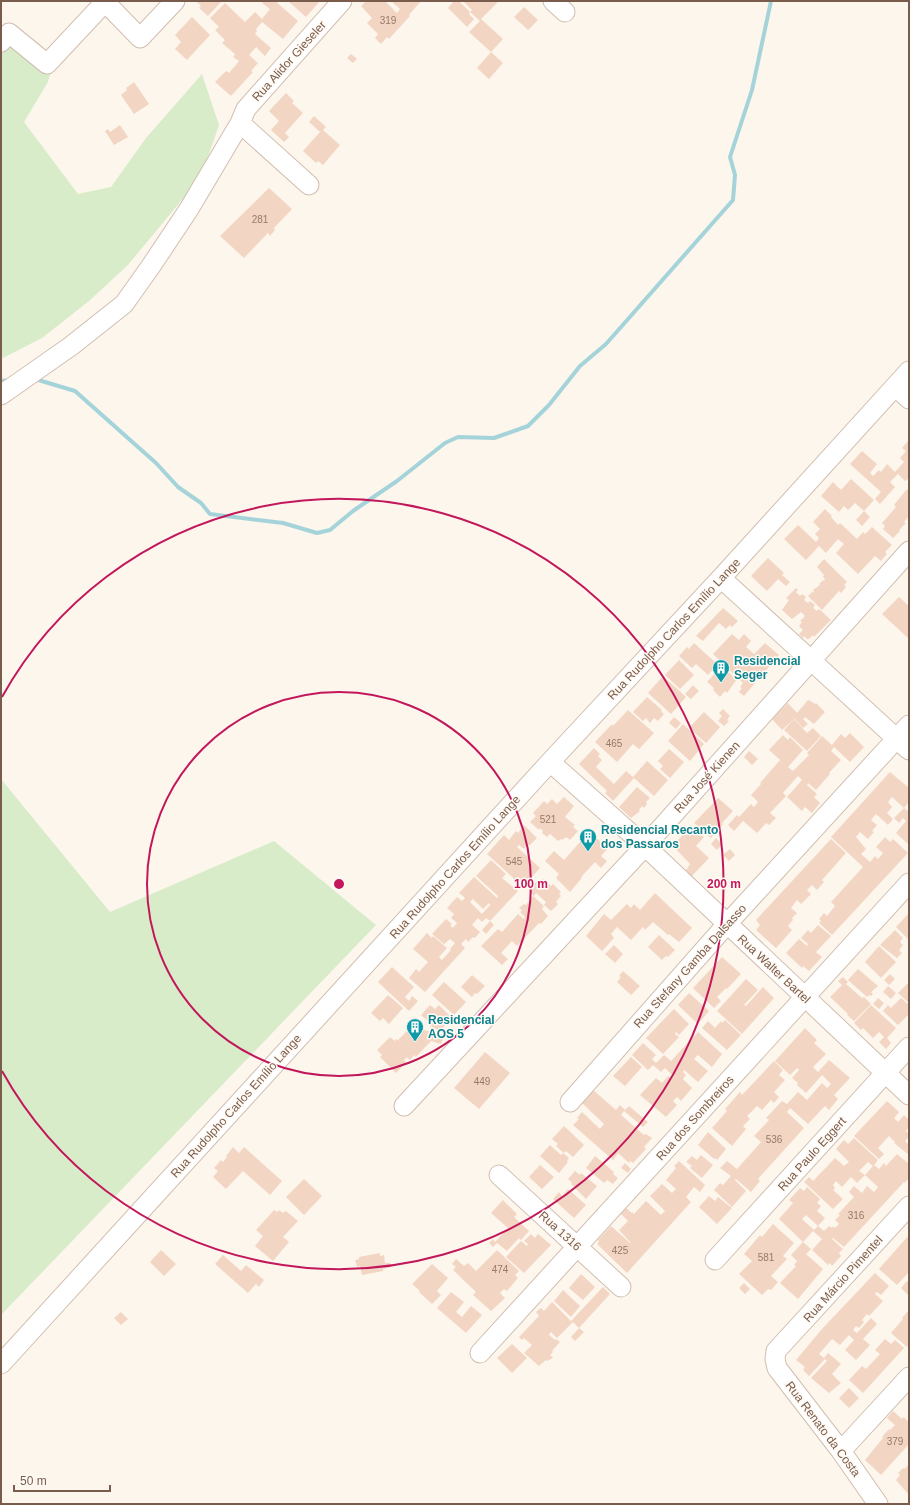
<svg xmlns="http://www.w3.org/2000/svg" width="910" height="1505" viewBox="0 0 910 1505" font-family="Helvetica,sans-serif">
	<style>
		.green { fill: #d8ecc9 }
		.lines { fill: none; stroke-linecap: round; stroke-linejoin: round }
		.stream { stroke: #a5d3da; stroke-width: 4 }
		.building { fill: #f3d5c3; fill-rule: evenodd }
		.minor-casing { stroke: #d1beb0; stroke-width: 21 }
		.minor { stroke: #fff; stroke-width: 19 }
		.ring { fill: none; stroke: #c2185b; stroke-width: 2 }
		.labels { text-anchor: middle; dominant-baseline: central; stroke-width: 3; stroke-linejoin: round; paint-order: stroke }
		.number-label { font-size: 10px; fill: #987a6a }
		.street-label { font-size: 12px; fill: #7a5c4d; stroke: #fffaf3 }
		.culture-label { font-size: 12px; font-weight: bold; fill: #0d838f; stroke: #fffaf3; text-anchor: start }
		.centre { fill: #c2185b; stroke: #fffaf3; stroke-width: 2 }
		.ring-label { font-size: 12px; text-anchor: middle; font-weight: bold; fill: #c2185b; stroke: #fffaf3; stroke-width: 3; stroke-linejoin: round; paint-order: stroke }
	</style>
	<rect width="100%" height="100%" fill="#fdf6ec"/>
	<path class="green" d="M1 47 36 51 53 63 48 82 24 122 78 194 111 187 146 138 202 74 219 125 201 177 127 266 89 301 42 338 1 359Z
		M1 779 110 912 274 841 376 925 1 1315Z"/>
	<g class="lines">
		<path class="stream" d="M35 379 75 391 156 463 178 487 201 503 210 514 283 523 317 533 330 530 353 511 397 481 445 443 458 437 494 438 528 426 549 405 580 366 606 344 733 200 735 175 730 157 752 90 771 1
			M1 381 11 380"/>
	</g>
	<path class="building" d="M196 1H222L208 16 199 8 201 6Z
		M264 1H275L298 21 283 39 262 22 256 29 257 31 255 34 271 48 265 56 256 47 249 55 258 63 251 71 253 72 231 96 215 82 226 71 229 73 239 61 233 57 235 54 222 43 225 40 215 30 219 27 210 18 225 3 245 22 255 12 262 19 270 9 262 3Z
		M288 1H320L306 17Z
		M366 1H385L397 13 400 9 391 1H421L409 15 410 16 389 39 387 37 381 44 375 38 378 34 367 23 372 18 361 6Z
		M454 1H459L470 12 472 10 463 1H499L481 19 503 39 491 52 503 63 489 79 477 68 491 52 469 32 480 21 470 12 469 14 474 19 467 27 448 8Z
		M524 7 538 20 528 30 514 17Z
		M192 17 210 35 187 60 175 49 181 42 175 35Z
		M351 54 357 59 353 63 347 58Z
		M134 82 149 104 134 114 121 95 127 90 126 88Z
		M286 93 294 101 292 103 303 113 285 133 289 137 284 142 271 130 279 121 269 111Z
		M314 116 326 127 323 130 340 145 323 165 318 161 316 163 303 151 320 132 309 122Z
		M120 125 128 137 114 145 105 131 108 129 110 132Z
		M269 188 292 209 274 228 275 230 270 236 268 233 244 258 220 236Z
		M909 440V478L905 481 898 474 890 482 895 487 880 504 875 499 881 492 850 464 862 451 877 464 870 473 873 476 879 470 881 472 887 464 895 472 904 462 900 458 906 451 902 448Z
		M851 479 874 500 864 511 855 503 848 510 844 506 839 512 821 496 833 482 841 490Z
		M907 489 909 492V516L904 522 906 523 899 530 900 531 893 538 883 529 885 526 882 523 896 507 894 505Z
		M825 509 832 516 831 517 838 525 840 523 857 539 863 532 865 534 872 527 892 545 885 552 887 554 881 561 875 556 858 574 836 553 844 544 838 539 826 553 819 546 806 560 784 539 798 525 816 542 819 538 815 534 820 529 813 522Z
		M864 511 870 517 862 526 856 520Z
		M768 558 784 573 782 575 790 582 786 586 778 579 767 591 751 576Z
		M824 559 847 582 844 585 846 587 841 593 839 591 822 610 808 596 812 592 813 593 814 591 813 590 820 585 819 584 823 580 824 581 825 579 823 577 824 575 817 567Z
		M796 588 798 590 796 592 800 596 802 594 806 597 804 600 808 603 810 601 815 605 813 608 817 611 819 609 831 620 814 637 813 635 809 639H807L804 636 803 638 799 634 803 630 799 626 802 622 800 621 805 616 801 612 792 619 782 610 789 600 786 598Z
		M899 597 909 606V639L882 614Z
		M723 608 738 621 732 627 730 625 726 629 719 623 703 641 696 636Z
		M732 634 739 640 744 634 751 641 746 647 754 654 765 643 779 655 744 696 739 692 742 688 740 687 743 683 713 654Z
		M694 643 716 663 715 665 716 666 708 675 696 664 692 668 679 656 687 647 689 649Z
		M679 660 694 675 680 689 665 675Z
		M724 669 737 679 727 693 725 691 720 697 713 690 714 688 707 682 715 673 717 674 719 672 720 673Z
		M663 676 686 697 671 714 648 693Z
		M693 685 699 691 691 699 685 694Z
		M647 697 662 710 661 711 664 714 658 721 654 718 650 723 646 718 643 721 633 712Z
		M809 700 815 704 816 703 825 712 814 724 805 717 803 719 808 724 803 728 792 716 794 719 782 730 772 719 788 703 797 713 807 701Z
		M723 709 730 716 727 720 729 721 724 726 718 721 722 716 719 713Z
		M628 710 654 733 639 749 633 744 617 762 595 742 612 724 613 726Z
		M704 712 720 727 706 743 689 728Z
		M674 717 681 723 676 729 669 723Z
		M794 719 807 733 813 728 821 736 807 751 784 730Z
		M683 724 704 744 690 761 668 741Z
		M850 733 864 747 850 762 834 747 831 751 841 760 829 773 830 774 816 790 808 783 807 785 817 794 814 797 820 803 812 813 805 807 802 811 787 797 802 780 798 776 783 793 786 796 770 813 776 818 769 825 766 823 757 833 743 821 734 831 728 825 737 815 739 817 751 804 754 807 758 802 751 795 761 784 760 783 780 760 769 750 783 735 788 740 790 737 803 750 788 767 793 771 809 755 807 753 822 736 832 745 841 734 845 738Z
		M594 748 600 754 598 756 602 760 596 767 614 784 626 771 633 777 647 761 668 780 654 796 634 778 613 801 605 793 607 791 579 764Z
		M669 749 684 762 670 778 660 769 663 766 658 761Z
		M749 751 758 759 752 765 744 757Z
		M890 772 909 788V802L904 808 909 812V845L896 833 906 821 903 818 899 823 894 818 904 808 892 797 888 802 892 807 887 813 893 819 888 825 876 814 871 820 877 825 872 831 874 832 868 839 860 832 856 837 866 849 861 854 870 862 875 856 878 859 883 853 876 847 885 837 890 842 893 839 908 853 832 935 819 923 821 921 819 919 824 913 827 916 835 906 831 902 863 867 831 837Z
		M637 787 650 798 646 802 647 804 644 808 642 806 639 810 640 811 631 818 619 807Z
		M564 797 574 806 565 817 575 825 573 827 578 831 570 840 566 837 562 840 561 839 558 841 550 834 547 837 542 833 543 831 540 828 539 830 530 822 536 816 533 813 544 801 547 804 552 799 557 804Z
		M718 798 733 811 722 823 723 824 711 838 694 823Z
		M524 825 537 838 529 846 528 844 524 849 519 845 517 847 540 868 523 887 487 854 504 835 509 840 516 831 518 833Z
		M691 825 704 837 696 846 709 858 691 877 685 872 690 864 673 846Z
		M589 832 608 848 601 856 607 861 601 868 595 862 582 876 581 879 570 892 556 878 559 874 545 861 554 851 564 860Z
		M716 838 722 844 717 850 711 844Z
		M831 839 846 853 822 880 824 882 817 890 812 885 807 890 811 894 801 904 797 900 791 908 797 913 792 918 793 920 788 926 792 930 776 948 756 930 760 925 756 920Z
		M730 849 735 855 729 861 723 855Z
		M491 860 506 874 502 878 518 891 490 921 486 918 482 922 478 918 472 925 480 932 475 938 473 937 468 942 466 939 461 944 465 948 425 992 409 978 416 969 419 972 428 962 413 949 427 933 432 938 433 936 447 948 439 957 442 960 451 950 450 949 455 943 450 939 444 944 432 934 446 919 452 924 450 925 453 928 457 923 451 918 454 914 447 908 457 897 462 901 465 898 459 893 474 877 497 898 498 896 476 876ZM473 899 483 909 489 903 490 905 482 914 470 902Z
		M543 879 551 886 553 884 561 892 559 894 561 896 556 902 558 904 551 911 544 905 546 902 536 893 534 896 529 891 536 882 538 884Z
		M655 893 692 928 679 942 669 934 668 935 653 922 645 930 643 927 631 940 617 927 611 934 614 938 602 951 586 936 604 914 611 920 627 904 631 908 634 904 640 910Z
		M533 896 544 906 542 909 548 916 541 924 539 923 517 946 512 941 501 953 508 959 502 965 481 946 498 929 502 932 518 914 524 919 525 917 520 912 522 910 519 908 524 904 526 905Z
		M909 913V940L896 927Z
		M490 921 494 925 486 934 482 930Z
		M818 925 831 936 816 952 822 957 809 971 803 966 802 968 786 953 799 939 807 946 808 944 801 938 808 930 811 933Z
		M895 930 903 938 900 942 903 945 899 950 902 953 897 958 880 945Z
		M659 935 675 950 668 957 666 956 662 960 648 947Z
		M614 945 623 954 615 963 605 954Z
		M879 946 896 962 881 978 865 962Z
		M722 957 741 974 727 989 726 988 717 997 721 1001 714 1008 693 988Z
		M392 967 414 987 405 997 409 1001 412 996 418 1001 409 1011 378 982Z
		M858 969 878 986 871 992 873 994 871 996 869 995 867 997 848 980Z
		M623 971 640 986 631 995 617 982 621 977 619 976Z
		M890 974 895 979 889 985 884 980Z
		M472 975 485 986 477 994 475 993 472 997 461 987Z
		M843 977 848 982 846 984 862 998 864 997 871 1004 854 1021 847 1015 848 1014 830 997 842 985 838 981Z
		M746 979 758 990 744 1005 746 1006 763 987 774 998 742 1034 717 1011Z
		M444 982 466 1002 454 1015 432 995Z
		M909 982V1003L898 993Z
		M888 986 896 993 891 999 883 992Z
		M689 993 709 1011 698 1024 678 1005Z
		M388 995 403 1008 389 1024 383 1018 380 1021 371 1013Z
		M878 998 884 1003 879 1009 873 1004Z
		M901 998 909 1005V1014L898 1025 883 1011 888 1005 891 1008Z
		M430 1005 435 1009 439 1005 452 1018 439 1031 428 1024 429 1022 421 1015Z
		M871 1005 896 1028 887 1038 891 1043 886 1049 879 1042 884 1037 879 1032 873 1038 863 1028 861 1030 854 1023Z
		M674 1009 689 1024 679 1035 676 1032 675 1034 679 1037 663 1054 646 1038Z
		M725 1020 741 1035 727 1050 702 1028 708 1021 715 1028 721 1021 722 1023Z
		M410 1028 419 1036 424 1030 444 1035 443 1039 441 1044 431 1041 416 1057 414 1055 410 1060 407 1057 404 1060 406 1063 396 1073 380 1057 382 1055 377 1050 390 1037 395 1041 396 1039 398 1040Z
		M805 1028 817 1040 814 1043 826 1054 813 1067 818 1072 829 1060 850 1078 834 1095 838 1099 829 1110 825 1106 808 1124 790 1108 787 1112 804 1128 758 1179 760 1181 751 1192 736 1179 735 1180 746 1191 732 1207 714 1190 720 1183 723 1185 731 1176 720 1168 727 1161 737 1169 761 1142 754 1136 769 1120 766 1118 782 1101 787 1104 798 1092 807 1100 822 1083 827 1088 831 1084 822 1075 806 1093 797 1085 798 1083 792 1078 799 1070 797 1068 790 1075 775 1061Z
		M698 1032 722 1054 712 1067 698 1055 694 1059 708 1071 698 1082 684 1070 683 1072 686 1075 683 1079 692 1088 681 1101 677 1097 673 1101 677 1105 666 1117 640 1095 656 1078 662 1083 668 1076 671 1078 673 1076 665 1068 661 1072 653 1065 648 1070 632 1055 643 1043 656 1055 652 1059 656 1063 664 1055 671 1061Z
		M485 1052 510 1073 479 1109 454 1088Z
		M631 1057 642 1067 625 1086 613 1076Z
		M774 1061 783 1070 779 1075 785 1080 774 1092 779 1097 774 1103 771 1100 762 1110 757 1106 747 1116 750 1119 743 1126 746 1129 732 1146 712 1128 727 1111 725 1109 740 1092 742 1095Z
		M592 1089 616 1110 620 1105 625 1110 629 1106 648 1122 643 1127 624 1111 621 1115 644 1135 646 1134 652 1138 644 1147 646 1149 633 1163 630 1161 629 1163 618 1153 613 1160 573 1125 579 1119 577 1118 582 1112 600 1129 604 1124 580 1101Z
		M887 1101 899 1112 894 1118 898 1122 904 1115 909 1120V1127L906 1131 909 1134V1137L905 1141 908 1144 909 1142V1155L894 1143 895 1142 889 1136 878 1148 884 1154 879 1159 854 1136Z
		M564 1126 584 1145 573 1157 566 1151 564 1153 556 1146 558 1144 552 1139Z
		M708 1132 726 1149 717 1160 715 1158 714 1159 698 1145Z
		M854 1138 878 1160 874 1165 879 1169 884 1163 886 1166 897 1154 909 1164V1178L905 1183 904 1182 844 1247 833 1238 832 1239 843 1249 839 1253 841 1256 832 1266 830 1263 828 1265 812 1250 822 1239 813 1231 803 1242 811 1249 806 1254 823 1269 798 1299 780 1283 796 1266 794 1265 797 1261 791 1255 803 1242 779 1219 793 1203 789 1200 800 1188 804 1191 807 1187 820 1199 817 1203 821 1206 817 1211 825 1218 818 1226 806 1215 802 1219 814 1230 818 1226 824 1231 829 1226 832 1228 833 1226 835 1228 839 1224 835 1220 840 1215 838 1214 854 1197 849 1192 854 1186 862 1193 867 1186 874 1192 878 1187 865 1175 873 1166 868 1162 859 1171 865 1175 857 1183 851 1177 842 1187 836 1181 833 1185 835 1188 833 1190 843 1199 833 1209 804 1182 809 1177 813 1181 835 1158 844 1166 849 1162 836 1149 844 1140 848 1144Z
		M550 1145 561 1155 563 1153 569 1158 567 1161 568 1162 559 1173 540 1156Z
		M233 1147 239 1153 244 1147 282 1181 270 1195 243 1171 226 1189 213 1177 218 1171 214 1168 221 1160 223 1162 227 1157 226 1156Z
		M701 1155 713 1165 702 1178 690 1168 692 1166 686 1162 692 1156 697 1160Z
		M595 1156 614 1172 613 1174 618 1178 613 1184 607 1180 604 1183 586 1168Z
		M679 1161 705 1185 700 1192 694 1187 686 1197 691 1202 627 1273 597 1244 599 1242 598 1240 611 1226 630 1243H631L619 1230 628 1221 621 1214 626 1208 632 1213V1212L634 1214 646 1201 661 1215 665 1211 650 1196 662 1184 672 1193 676 1189 666 1180 676 1168 674 1166Z
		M625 1163 631 1169 628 1173 621 1168Z
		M540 1165 554 1177 542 1189 529 1177Z
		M575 1171 580 1175 581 1173 597 1186 586 1199 571 1184 572 1183 568 1179Z
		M304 1179 322 1196 304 1215 286 1197Z
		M568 1189 586 1205 574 1218 553 1199 559 1192 562 1196Z
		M709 1196 715 1201 718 1197 732 1208 717 1224 699 1207Z
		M503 1200 517 1214 514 1217 529 1231 521 1240 519 1238 507 1251 497 1243 493 1247 489 1243 493 1239 495 1242 508 1228 491 1213Z
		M274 1210 277 1212 279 1210 283 1213 286 1211 298 1221 283 1237 289 1242 273 1261 255 1246 263 1236 256 1230Z
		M773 1224 794 1243 783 1256 787 1259 771 1276 778 1282 771 1290 768 1289 762 1295 739 1274 752 1261 744 1254 760 1235 762 1237Z
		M531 1234 535 1238 538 1234 551 1245 524 1273 506 1257 521 1241 527 1246 528 1244 524 1241Z
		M909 1235V1272L897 1285 879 1269Z
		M161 1250 176 1264 164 1276 150 1262Z
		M497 1250 519 1271 515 1275 518 1278 507 1291 504 1289 500 1293 505 1298 491 1311 473 1295 476 1292 453 1270 456 1267 452 1264 456 1259 464 1266 468 1263 476 1271Z
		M380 1253V1256L384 1255 385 1263H390L391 1267 383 1269V1271L362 1275 360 1266 357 1267 355 1260 359 1259V1257Z
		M223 1255 241 1271 246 1265 264 1280 259 1287 256 1284 248 1293 215 1264Z
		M432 1264 448 1278 437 1291 441 1295 432 1304 419 1292 420 1291 412 1284Z
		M875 1273 889 1286 881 1295 877 1292 875 1294 883 1301 869 1316 867 1314 862 1320 864 1322 859 1328 856 1326 853 1330 857 1333 871 1318 877 1324 863 1339 870 1345 856 1360 845 1350 854 1340 849 1335 840 1345 832 1339 819 1354 824 1358 828 1353 841 1364 832 1374 841 1383 829 1393 811 1378 827 1361 825 1359 809 1376 803 1370 805 1367 796 1360 822 1329Z
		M581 1274 595 1287 583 1300 569 1288Z
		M907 1281 909 1283V1296L901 1288Z
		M744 1283 750 1289 745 1294 739 1288Z
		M603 1287 610 1294 579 1328 573 1322 557 1338 551 1332 549 1335 555 1340 556 1339 560 1342 552 1351 553 1352 550 1355 553 1358 547 1361 546 1360 539 1366 524 1353 532 1345 524 1338 522 1340 519 1337 539 1316 536 1312 541 1308 544 1311 552 1302 571 1321Z
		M563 1290 580 1306 571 1317 554 1301Z
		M451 1292 464 1302 456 1312 462 1317 471 1306 482 1315 466 1333 437 1308Z
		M909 1310V1345L907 1347 891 1333 903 1319 902 1318Z
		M121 1312 128 1319 121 1325 114 1318Z
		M579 1328 584 1332 575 1341 571 1337Z
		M885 1339 891 1344 895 1340 904 1348 863 1393 849 1380 862 1366 866 1369 880 1354 875 1350Z
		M512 1344 527 1358 512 1373 497 1358Z
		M849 1388 859 1398 849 1408 839 1398Z
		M893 1411 902 1419 903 1417 909 1422V1444L881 1475 865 1460 883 1438 882 1437 889 1429 890 1430 895 1425 887 1418Z
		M909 1465V1495L896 1480 900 1475 898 1473 903 1468 904 1469Z"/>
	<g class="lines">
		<g class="minor-casing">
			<path id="minor" d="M553 1 565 12
				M1 42 9 33 47 64 105 2 140 38 175 1
				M240 123 309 185
				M896 387 909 399
				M1 395 71 346 124 304 151 266 189 209 240 123 246 109 342 1
				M721 578 909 750
				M550 762 645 846 909 1095
				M570 1102 727 924 909 725
				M404 1106 645 846 909 551
				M499 1175 621 1287
				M715 1260 909 1047
				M480 1353 909 883
				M1 1364 550 762 721 578 909 371
				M841 1451 909 1377
				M878 1504 841 1451 777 1368 775 1359 776 1351 909 1206"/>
		</g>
		<use href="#minor" class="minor"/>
	</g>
	<g class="ring">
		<circle cx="339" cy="884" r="192"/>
		<path d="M2 697A385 385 0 1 1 2 1071"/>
	</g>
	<defs>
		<g id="building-pin" transform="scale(0.9)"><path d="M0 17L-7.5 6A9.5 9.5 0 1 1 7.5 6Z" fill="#0f9aa8" stroke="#fffaf3"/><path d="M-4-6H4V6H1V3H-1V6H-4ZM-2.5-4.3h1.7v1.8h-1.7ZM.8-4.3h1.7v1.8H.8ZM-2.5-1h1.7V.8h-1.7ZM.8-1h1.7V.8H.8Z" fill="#fff"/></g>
	</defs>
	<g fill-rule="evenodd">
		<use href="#building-pin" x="721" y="668"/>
		<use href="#building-pin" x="588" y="837"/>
		<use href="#building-pin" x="415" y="1027"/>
	</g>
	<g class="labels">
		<g class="number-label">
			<text x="388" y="20">319</text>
			<text x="260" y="219">281</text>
			<text x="614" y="743">465</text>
			<text x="548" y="819">521</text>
			<text x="514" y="861">545</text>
			<text x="482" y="1081">449</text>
			<text x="774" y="1139">536</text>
			<text x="856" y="1215">316</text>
			<text x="620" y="1250">425</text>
			<text x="766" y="1257">581</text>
			<text x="500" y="1269">474</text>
			<text x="895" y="1441">379</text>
		</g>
		<g class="street-label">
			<text transform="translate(289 61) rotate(-48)">Rua Alidor Gieseler</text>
			<text transform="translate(674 629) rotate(-47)">Rua Rudolpho Carlos Emílio Lange</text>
			<text transform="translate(707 777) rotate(-48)">Rua José Kienen</text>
			<text transform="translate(455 867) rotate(-48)">Rua Rudolpho Carlos Emílio Lange</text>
			<text transform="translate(690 966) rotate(-48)">Rua Stefany Gamba Dalsasso</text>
			<text transform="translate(774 969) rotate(43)">Rua Walter Bartel</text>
			<text transform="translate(236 1106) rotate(-48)">Rua Rudolpho Carlos Emílio Lange</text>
			<text transform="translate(695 1118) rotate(-48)">Rua dos Sombreiros</text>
			<text transform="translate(812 1154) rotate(-48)">Rua Paulo Eggert</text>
			<text transform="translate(560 1231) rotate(42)">Rua 1316</text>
			<text transform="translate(843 1279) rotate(-48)">Rua Márcio Pimentel</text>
			<text transform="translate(823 1429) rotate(53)">Rua Renato da Costa</text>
		</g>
		<g class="culture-label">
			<text x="734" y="661">Residencial<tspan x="734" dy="14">Seger</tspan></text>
			<text x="601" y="830">Residencial Recanto<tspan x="601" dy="14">dos Passaros</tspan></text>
			<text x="428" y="1020">Residencial<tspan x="428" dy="14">AOS 5</tspan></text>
		</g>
	</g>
	<circle cx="339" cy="884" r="6" class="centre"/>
	<g class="ring-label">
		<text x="531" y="888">100 m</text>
		<text x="724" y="888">200 m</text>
	</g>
	<rect width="910" height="1505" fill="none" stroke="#7a5c4d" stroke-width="4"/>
	<path d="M14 1485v6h96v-6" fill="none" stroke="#7a5c4d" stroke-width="2"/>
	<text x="20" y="1485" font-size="12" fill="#7a5c4d" stroke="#fffaf3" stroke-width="3" paint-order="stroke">50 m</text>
</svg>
